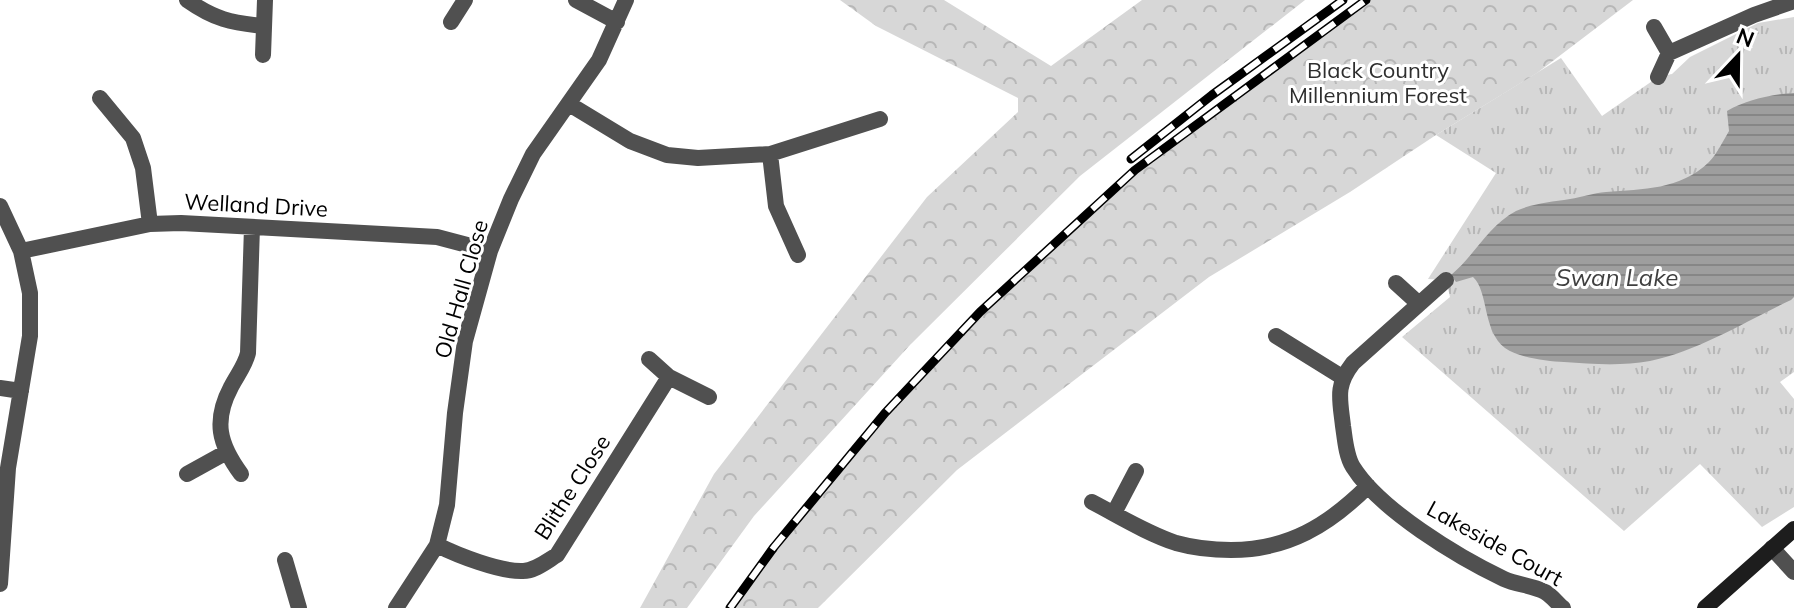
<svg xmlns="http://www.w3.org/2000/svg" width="1794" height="608" viewBox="0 0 1794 608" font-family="Mulish,sans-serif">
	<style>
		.grass { fill: url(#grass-tufts) }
		.forest { fill: url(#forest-crowns) }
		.water { fill: url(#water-rules) }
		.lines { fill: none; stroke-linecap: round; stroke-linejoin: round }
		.street { stroke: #505050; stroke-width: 16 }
		.secondary { stroke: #1d1d1d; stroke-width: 16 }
		.rail-casing { stroke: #000; stroke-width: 9 }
		.rail { stroke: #fff; stroke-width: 6; stroke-dasharray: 18; stroke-linecap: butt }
		.labels { text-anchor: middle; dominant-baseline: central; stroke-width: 6; stroke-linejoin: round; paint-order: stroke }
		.park-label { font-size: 22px; fill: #2e2e2e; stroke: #fff }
		.street-label { font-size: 22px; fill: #000; stroke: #fff }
		.water-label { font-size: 24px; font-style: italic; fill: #3f3f3f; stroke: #fff }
	</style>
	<defs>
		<pattern id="grass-tufts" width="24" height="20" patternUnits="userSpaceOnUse" patternTransform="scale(2)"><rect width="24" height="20" fill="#d7d7d7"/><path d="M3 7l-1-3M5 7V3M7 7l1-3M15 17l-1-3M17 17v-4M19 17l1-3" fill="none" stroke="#b7b7b7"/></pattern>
		<pattern id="forest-crowns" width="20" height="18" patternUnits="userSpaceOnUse" patternTransform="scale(2)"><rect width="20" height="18" fill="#d7d7d7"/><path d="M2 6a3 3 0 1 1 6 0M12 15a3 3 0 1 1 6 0" fill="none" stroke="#b7b7b7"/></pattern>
		<pattern id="water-rules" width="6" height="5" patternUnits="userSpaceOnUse" patternTransform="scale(2)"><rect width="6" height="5" fill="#9e9e9e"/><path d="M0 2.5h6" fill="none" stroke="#868686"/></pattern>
	</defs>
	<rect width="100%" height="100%" fill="#fff"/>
	<path class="grass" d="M1794 17V372L1780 382 1794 399V507L1762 527 1700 464 1624 531 1402 337 1450 297 1446 280 1428 279 1496 173 1436 135 1561 58 1602 116 1658 77 1672 74 1690 57 1758 23Z"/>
	<path class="forest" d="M840 0H944L1051 66 1142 0H1305L1080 176 910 345 754 516 687 608H640L714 474 927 197 1018 112V98L876 26Z
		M1364 0H1633L1537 73 1436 135 1350 192 1209 277 957 470 818 608H731C810 506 889 404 980 313 1097 195 1231 98 1364 0Z"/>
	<path class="water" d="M1794 93V297L1791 300C1746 321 1699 351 1650 361 1622 366 1592 364 1564 362 1547 361 1519 358 1505 348 1482 330 1489 292 1473 277L1456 282 1451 275C1475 255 1488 226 1516 211 1534 203 1551 202 1570 199 1582 197 1593 193 1606 192 1643 189 1680 190 1709 162 1717 154 1723 141 1729 131L1727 111C1746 100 1772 94 1794 93Z"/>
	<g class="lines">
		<path class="street" d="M187 0C214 19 231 23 264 26
			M576 0 617 22
			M451 22 465 0
			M1654 27 1669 53
			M263 55 265 0
			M1658 77 1669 53 1754 15 1794 1
			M100 98 133 138 143 168 150 224
			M569 104 630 141 667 155 698 158 770 154 880 119
			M770 154 776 206 798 255
			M0 206 21 251 30 293V336L8 468 0 584
			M21 251 150 224 181 223 437 237 490 251
			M1446 280 1353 363C1335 386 1340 399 1343 426 1345 439 1346 456 1353 467 1380 510 1458 557 1504 579 1517 585 1532 585 1545 592 1551 595 1557 603 1563 608
			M1396 283 1418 303
			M1276 336 1342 377
			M649 359 669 377 709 397
			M0 388 21 391
			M187 474 225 453
			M241 474C219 444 213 421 231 387 237 375 245 366 248 353L252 227
			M1092 502C1119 516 1146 533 1176 543 1194 548 1213 550 1231 550 1288 550 1329 525 1368 486
			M1114 513 1136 471
			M437 545C457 555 500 572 523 571 535 571 547 561 557 555L669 377
			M1772 548 1794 572
			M285 560 299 608
			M396 608 437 545 447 505 455 413 465 341 490 251 511 199 533 154 599 60 626 0"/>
		<path class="secondary" d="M1705 608 1794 529"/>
		<g class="rail-casing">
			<path id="rail" d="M1131 159 1212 95 1343 0
				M730 608 774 547 885 413 980 312 1135 170 1366 0"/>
		</g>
		<use href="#rail" class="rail"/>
	</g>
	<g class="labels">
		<g class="park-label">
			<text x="1378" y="70">Black Country<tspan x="1378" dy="25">Millennium Forest</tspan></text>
		</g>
		<g class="street-label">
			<text transform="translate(256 205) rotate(3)">Welland Drive</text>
			<text transform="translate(461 289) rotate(-74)">Old Hall Close</text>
			<text transform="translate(572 487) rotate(-57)">Blithe Close</text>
			<text transform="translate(1495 543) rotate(29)">Lakeside Court</text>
		</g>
		<g class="water-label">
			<text x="1617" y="277">Swan Lake</text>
		</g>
	</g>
	<g transform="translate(1738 56) rotate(22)" stroke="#ffffff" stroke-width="6" paint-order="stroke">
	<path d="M0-6L14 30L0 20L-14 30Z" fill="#000000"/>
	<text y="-12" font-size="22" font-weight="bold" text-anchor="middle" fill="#000000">N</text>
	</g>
</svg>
